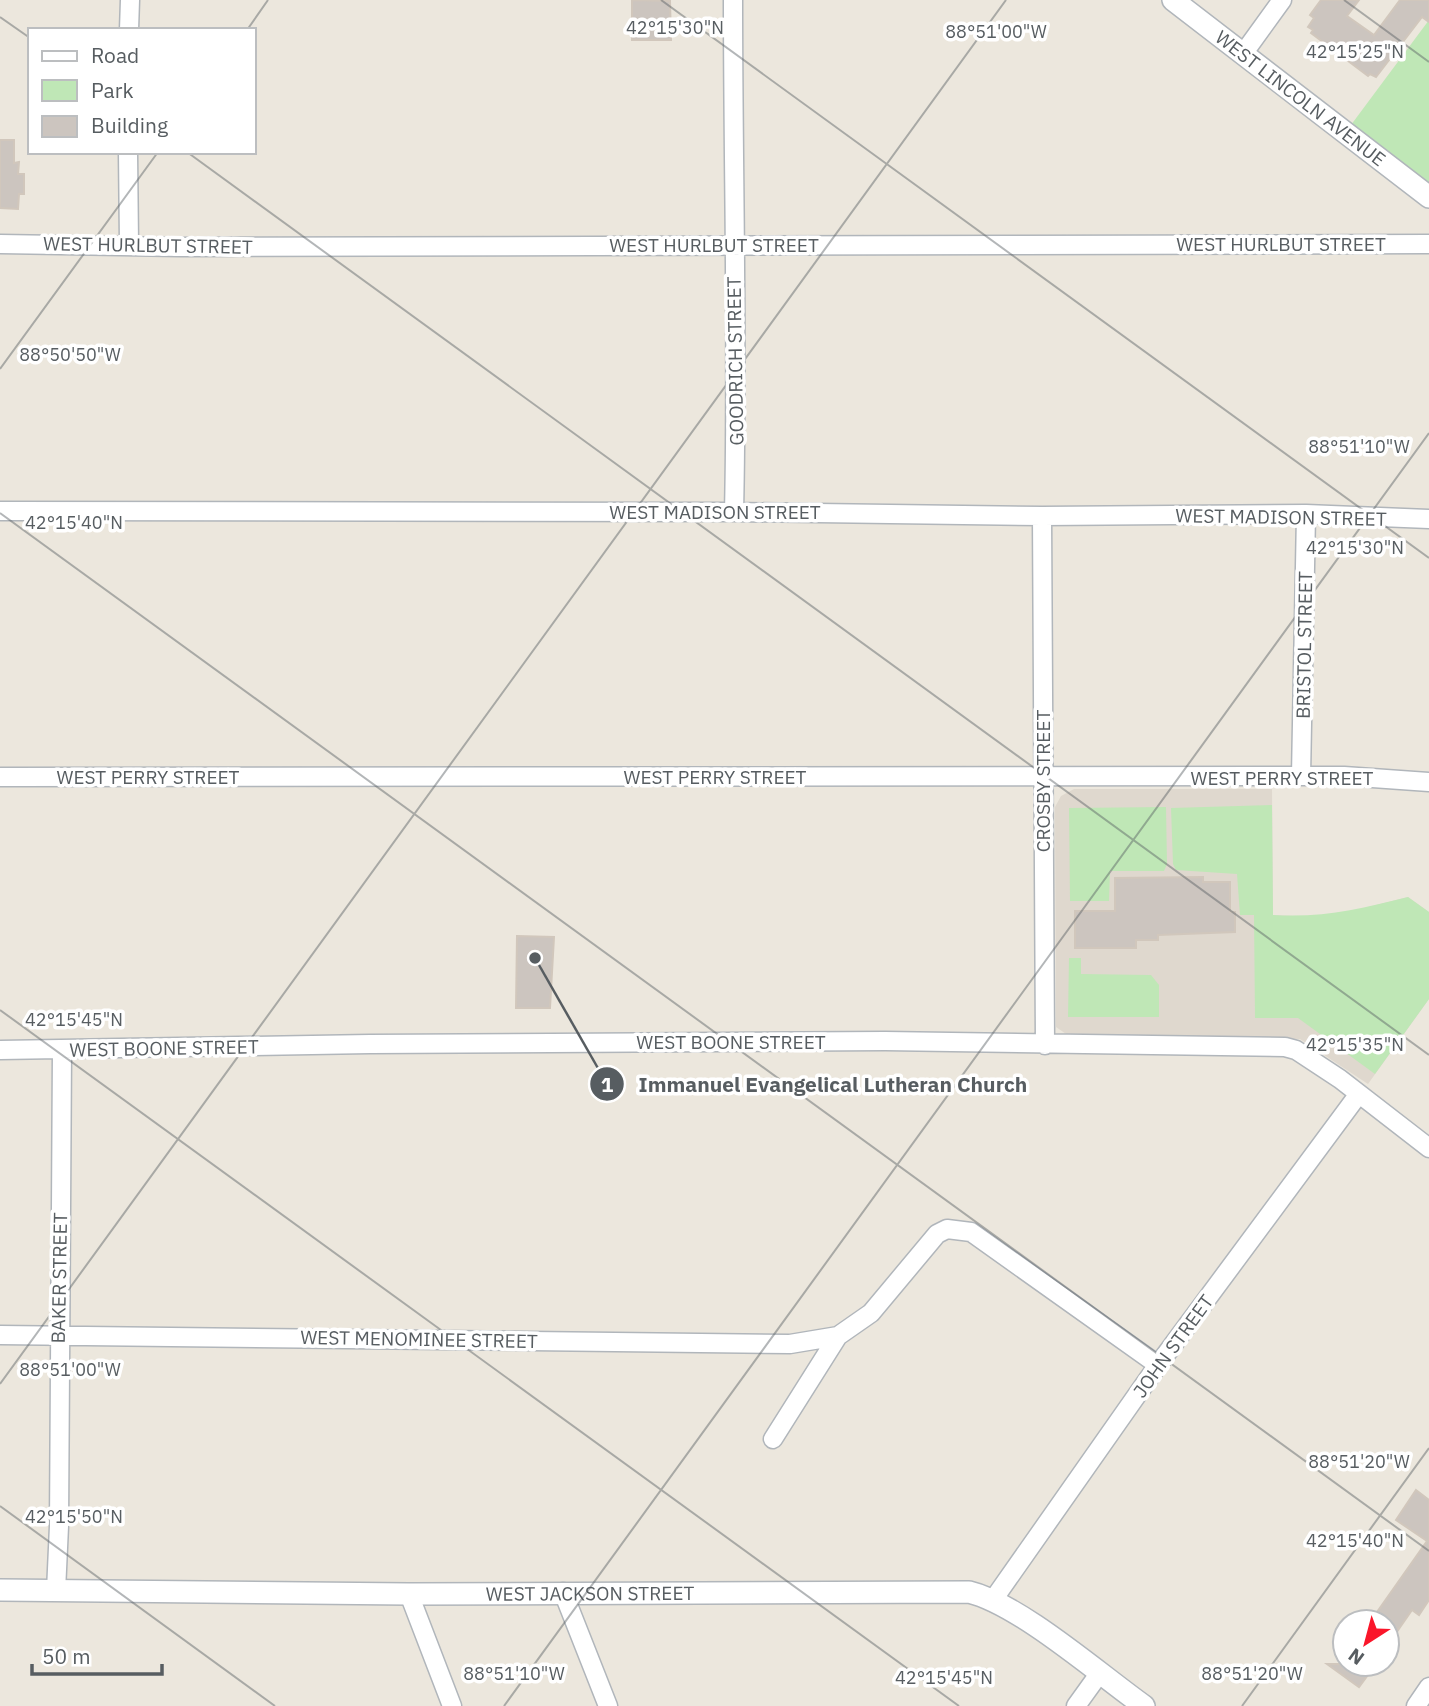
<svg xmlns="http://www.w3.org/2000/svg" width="1429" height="1706" viewBox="0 0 1429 1706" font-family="'IBM Plex Sans',sans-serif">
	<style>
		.education { fill: #dfd8ce }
		.green { fill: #bfe7b6 }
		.building { fill: #ccc5bf; stroke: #d1c7bc; stroke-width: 2 }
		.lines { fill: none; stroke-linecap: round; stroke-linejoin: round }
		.minor-casing { stroke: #b1b6bb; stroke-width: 21 }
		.tertiary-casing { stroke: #b1b6bb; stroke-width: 24 }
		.minor { stroke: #fff; stroke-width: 18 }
		.tertiary { stroke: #fff; stroke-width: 21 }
		.ticks { fill: none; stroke: #575d61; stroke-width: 2; stroke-opacity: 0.45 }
		.labels { text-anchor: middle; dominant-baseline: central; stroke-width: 7; stroke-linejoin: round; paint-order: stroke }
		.street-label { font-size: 19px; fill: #575d61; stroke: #fff }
		.ticks-label { font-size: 18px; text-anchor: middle; fill: #575d61; stroke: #fff; stroke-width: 7; stroke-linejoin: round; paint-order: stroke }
		.leader { fill: none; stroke: #575d61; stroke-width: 2.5 }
		.callout-dot { fill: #575d61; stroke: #fff; stroke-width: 2.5 }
		.mark-label { font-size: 21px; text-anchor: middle; font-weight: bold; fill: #fff }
		.callout-label { font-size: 21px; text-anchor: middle; font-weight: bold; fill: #575d61; stroke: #fff; stroke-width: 7; stroke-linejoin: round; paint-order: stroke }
	</style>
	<rect width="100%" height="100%" fill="#ece7dd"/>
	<path class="education" d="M1074 789H1272L1273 915 1315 917 1341 914 1408 897 1429 912V999L1368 1084 1300 1039 1069 1036 1056 1027 1055 807 1061 796Z"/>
	<path class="green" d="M1429 20V197L1345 133Z
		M1272 805 1273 915C1323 918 1360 909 1408 897L1429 912V999L1375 1074 1298 1018H1255L1254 915H1240L1237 874 1176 870 1173 864 1171 808Z
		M1166 807 1167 864 1164 871H1110L1109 901H1070L1069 808Z
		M1069 958H1081V974L1151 975 1159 985V1017H1068Z"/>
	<path class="building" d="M632 0 670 1 671 40H632Z
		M1321 0H1359L1347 16 1374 35 1400 0H1429V22L1422 17 1376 77 1370 74 1368 76 1311 33 1313 30 1308 27 1314 18 1310 15Z
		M0 140H14V163L19 162 18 174H24V194H19L18 209 0 208Z
		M1203 877V882H1230V912H1235V932L1158 935V940H1136V948H1075V911H1115V878Z
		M517 936 554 937 550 1008H516Z
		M1416 1490 1429 1500V1600L1419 1615 1412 1610 1387 1646V1622H1370L1427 1541 1396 1520Z
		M1327 1664H1376L1359 1687Z"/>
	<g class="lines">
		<g class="minor-casing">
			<path id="minor" d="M733 0C733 171 738 341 734 512
				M129 30 130 0
				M1243 54 1282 0
				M128 152 129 244
				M0 244 181 247 1429 244
				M0 511 734 512 1042 516 1306 514 1429 519
				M1042 516 1045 1045
				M1301 776 1306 514
				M0 777 1344 776 1429 782
				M0 1050 370 1044 885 1041 1285 1047 1296 1050 1340 1079 1429 1148
				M0 1335 790 1344 838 1336
				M773 1439 838 1336 871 1313 937 1234 947 1229 971 1232 1158 1365
				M56 1591 59 1526 62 1050
				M563 1592 608 1706
				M409 1594 452 1706
				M993 1600 1158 1365 1358 1095
				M1076 1706 1099 1674
				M1416 1706 1429 1687"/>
		</g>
		<g class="tertiary-casing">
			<g id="tertiary">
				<path id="s1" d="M1173 0 1429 197"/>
				<path id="s2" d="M0 1590 409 1594 969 1592C1019 1604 1099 1674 1144 1706"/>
			</g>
		</g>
		<use href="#minor" class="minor"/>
		<use href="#tertiary" class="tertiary"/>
	</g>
	<path class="ticks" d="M661 0 1429 558M1344 0 1429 62M0 17 30 38M247 30 268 0M187 152 1429 1055M0 369 158 152M0 513 1429 1551M0 1010 959 1706M0 1384 1006 0M0 1506 275 1706M504 1706 1429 433M1242 1706 1429 1448"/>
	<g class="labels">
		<g class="street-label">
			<text stroke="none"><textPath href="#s1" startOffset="161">WEST LINCOLN AVENUE</textPath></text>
			<text x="1281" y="244">WEST HURLBUT STREET</text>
			<text transform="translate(148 245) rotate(1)">WEST HURLBUT STREET</text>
			<text x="714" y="245">WEST HURLBUT STREET</text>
			<text transform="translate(735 361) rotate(-91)">GOODRICH STREET</text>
			<text x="715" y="512">WEST MADISON STREET</text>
			<text transform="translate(1281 517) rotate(1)">WEST MADISON STREET</text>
			<text transform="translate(1304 645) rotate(-89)">BRISTOL STREET</text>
			<text x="148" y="777">WEST PERRY STREET</text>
			<text x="715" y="777">WEST PERRY STREET</text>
			<text x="1282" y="778">WEST PERRY STREET</text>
			<text transform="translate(1043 781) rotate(-90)">CROSBY STREET</text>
			<text x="731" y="1042">WEST BOONE STREET</text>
			<text transform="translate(164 1048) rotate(-1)">WEST BOONE STREET</text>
			<text transform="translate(59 1278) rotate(-89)">BAKER STREET</text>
			<text transform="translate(419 1339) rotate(1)">WEST MENOMINEE STREET</text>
			<text transform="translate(1173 1346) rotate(-54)">JOHN STREET</text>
			<text stroke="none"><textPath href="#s2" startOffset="590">WEST JACKSON STREET</textPath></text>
		</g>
	</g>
	<g class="ticks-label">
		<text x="675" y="34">42°15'30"N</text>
		<text x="996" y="38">88°51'00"W</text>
		<text x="1355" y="58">42°15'25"N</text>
		<text x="70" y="361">88°50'50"W</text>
		<text x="1359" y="453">88°51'10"W</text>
		<text x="74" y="529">42°15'40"N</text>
		<text x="1355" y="554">42°15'30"N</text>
		<text x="74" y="1026">42°15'45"N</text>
		<text x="1355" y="1051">42°15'35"N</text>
		<text x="70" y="1376">88°51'00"W</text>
		<text x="1359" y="1468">88°51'20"W</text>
		<text x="74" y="1523">42°15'50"N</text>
		<text x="1355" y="1547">42°15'40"N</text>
		<text x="514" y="1680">88°51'10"W</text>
		<text x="1252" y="1680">88°51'20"W</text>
		<text x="944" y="1684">42°15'45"N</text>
	</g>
	<path class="leader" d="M535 958L607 1084"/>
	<g class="callout-dot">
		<circle cx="535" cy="958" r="7"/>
		<circle cx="607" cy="1084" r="18"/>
	</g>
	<g class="mark-label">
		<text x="607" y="1092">1</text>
	</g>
	<g class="callout-label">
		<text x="833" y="1092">Immanuel Evangelical Lutheran Church</text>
	</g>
	<rect x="28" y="28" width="228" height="126" fill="#ffffff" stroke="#bcbec0" stroke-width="2"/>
	<rect x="42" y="51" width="35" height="10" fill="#ffffff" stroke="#bcbec0" stroke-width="2"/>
	<text x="91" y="63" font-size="21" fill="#575d61">Road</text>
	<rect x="42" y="80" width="35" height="21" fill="#bfe7b6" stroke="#bcbec0" stroke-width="2"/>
	<text x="91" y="98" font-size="21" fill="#575d61">Park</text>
	<rect x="42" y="116" width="35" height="21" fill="#ccc5bf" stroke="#bcbec0" stroke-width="2"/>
	<text x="91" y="133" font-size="21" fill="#575d61">Building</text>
	<g transform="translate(1366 1643) rotate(216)"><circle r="33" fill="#ffffff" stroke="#bcbec0" stroke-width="2"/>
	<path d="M0-5L12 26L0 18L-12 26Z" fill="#fa162a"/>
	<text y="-10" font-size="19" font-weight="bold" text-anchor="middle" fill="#575d61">N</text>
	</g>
	<path d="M32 1664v10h130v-10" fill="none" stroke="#575d61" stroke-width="3.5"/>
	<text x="42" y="1664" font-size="21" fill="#575d61" stroke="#ffffff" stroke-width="5" paint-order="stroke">50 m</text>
</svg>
